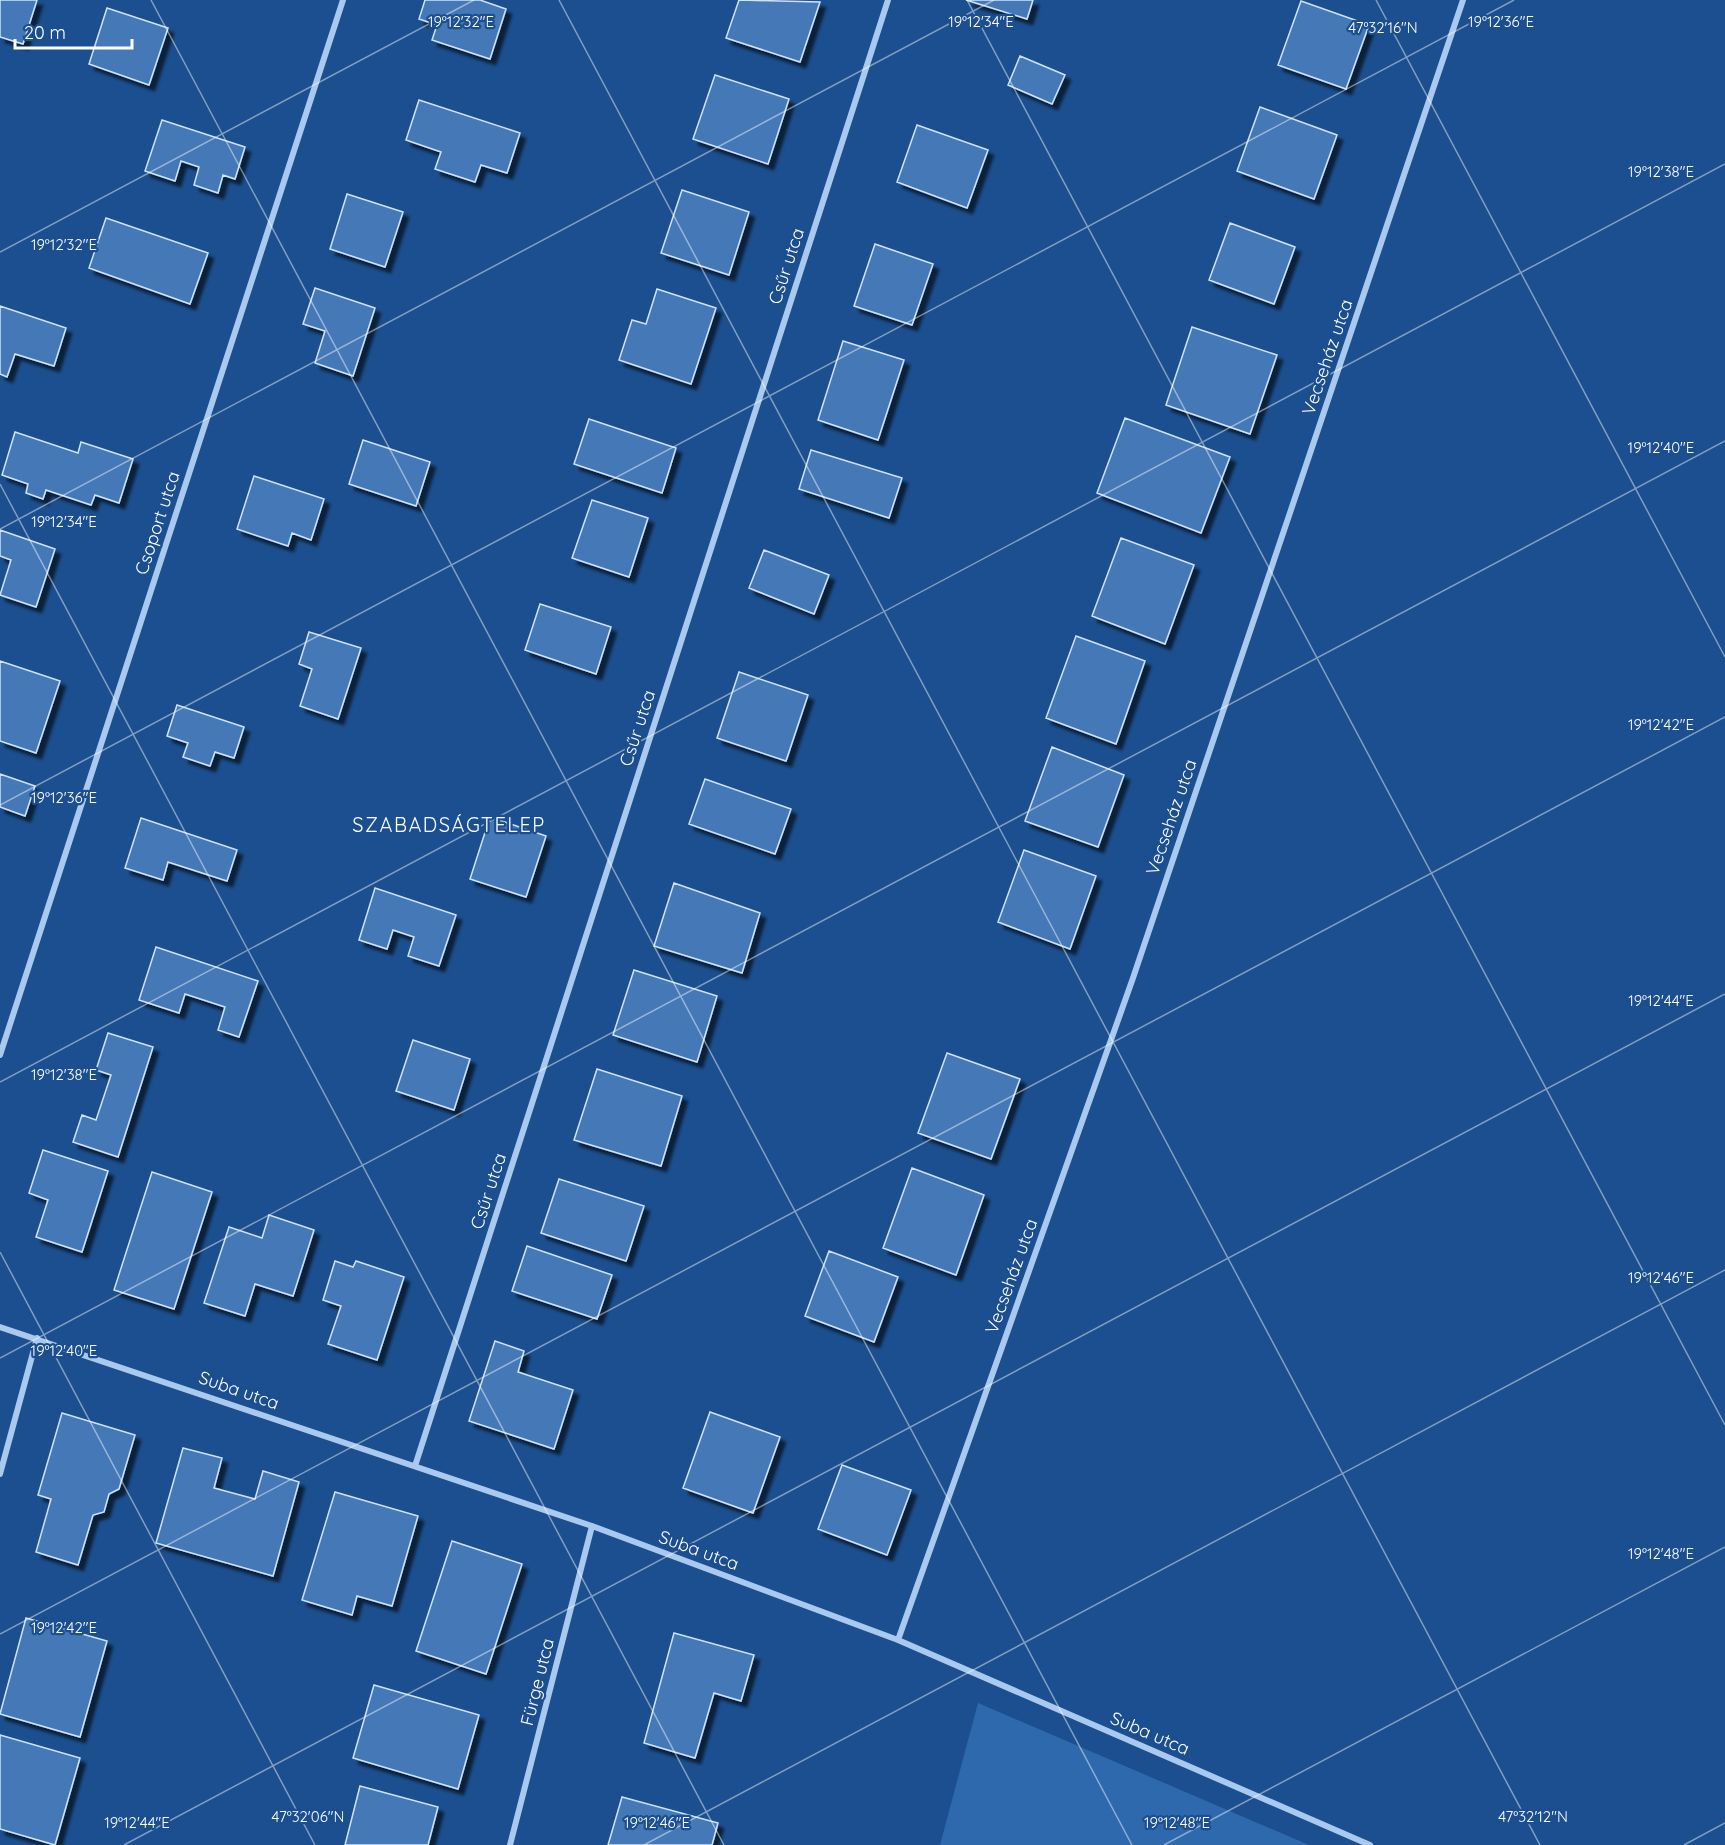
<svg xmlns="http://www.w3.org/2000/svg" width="1725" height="1845" viewBox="0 0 1725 1845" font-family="Quicksand,sans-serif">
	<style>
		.green { fill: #2e69ad }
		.building { fill: #4478b7; stroke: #cfe3fa; stroke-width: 1.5; filter: url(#shadow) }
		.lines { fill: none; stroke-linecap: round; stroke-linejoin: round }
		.street { stroke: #a9c9ee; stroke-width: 6 }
		.ticks { fill: none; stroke: #fff; stroke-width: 1.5; stroke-opacity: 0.45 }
		.labels { text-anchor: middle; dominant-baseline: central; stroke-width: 4.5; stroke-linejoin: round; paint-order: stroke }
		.street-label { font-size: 18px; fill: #fff; stroke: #1b4f8f }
		.neighbourhood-label { font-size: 20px; letter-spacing: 1.5px; fill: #fff; stroke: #1b4f8f }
		.ticks-label { font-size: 15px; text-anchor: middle; fill: #fff; stroke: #1b4f8f; stroke-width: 4.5; stroke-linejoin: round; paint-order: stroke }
	</style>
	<defs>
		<filter id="shadow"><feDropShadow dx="5.5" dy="5.5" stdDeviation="1.5" flood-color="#0009"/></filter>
	</defs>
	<rect width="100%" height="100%" fill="#1b4f8f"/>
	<path class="green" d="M978 1703 1309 1845H940Z"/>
	<path class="building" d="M0 0H37L23 44 0 37Z
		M425 0H480L506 9 490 59 432 40 437 25 419 19Z
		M739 0 820 2 800 62 726 38Z
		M966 0H1033L1027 19Z
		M1301 1 1369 25 1346 89 1278 65Z
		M107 8 168 28 149 85 89 64Z
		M1020 56 1065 75 1052 104 1008 85Z
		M715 75 789 99 768 164 693 139Z
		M419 100 520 133 507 173 481 165 475 182 435 169 441 152 406 140Z
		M1260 107 1337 135 1314 199 1237 171Z
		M162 120 245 147 235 179 223 175 218 193 194 185 199 167 181 161 175 181 145 171Z
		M917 125 988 150 967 208 897 182Z
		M682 190 749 212 729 275 661 253Z
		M347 194 403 212 385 267 330 249Z
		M106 218 208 253 190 304 89 268Z
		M1230 223 1295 247 1274 304 1209 280Z
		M875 244 933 264 912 325 854 306Z
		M315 288 375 308 353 376 315 363 325 331 303 324Z
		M657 289 716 308 691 384 619 360 632 320 646 324Z
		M0 306 66 328 54 366 15 354 7 377 0 374Z
		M1192 327 1277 355 1250 434 1166 405Z
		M843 341 904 360 878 440 818 420Z
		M1125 418 1230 457 1201 533 1097 493Z
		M589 419 676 448 662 493 574 464Z
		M15 432 78 453 81 442 133 459 119 503 95 495 91 505 46 490 43 499 26 493 28 484 2 475Z
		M363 440 430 462 416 506 349 484Z
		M811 450 902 478 889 518 799 489Z
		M254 476 324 499 311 540 292 533 288 546 237 529Z
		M592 500 648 518 629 577 572 558Z
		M0 530 55 549 36 607 0 595 11 560 0 556Z
		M1121 538 1194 565 1165 644 1092 616Z
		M764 550 829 575 814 614 749 588Z
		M540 604 611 627 596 674 525 650Z
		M309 632 361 648 338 719 300 706 312 669 299 664Z
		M1076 636 1145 661 1116 744 1046 718Z
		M0 661 60 681 36 753 0 741Z
		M739 672 808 695 786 761 717 738Z
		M177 705 244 727 234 758 215 752 210 766 183 757 188 743 167 736Z
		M1052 747 1124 775 1098 847 1025 821Z
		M0 774 35 786 25 816 0 807Z
		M705 779 791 809 775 854 689 824Z
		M490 817 546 836 526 897 470 879Z
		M141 818 237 850 227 881 168 862 163 880 125 868Z
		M1024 850 1096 876 1070 949 998 922Z
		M674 883 760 913 742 973 654 946Z
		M375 888 456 915 439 966 408 956 414 937 393 930 387 949 359 940Z
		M156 947 258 981 239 1037 218 1030 225 1007 185 994 179 1013 139 1000Z
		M634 970 717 996 697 1062 613 1035Z
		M108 1033 153 1047 118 1157 73 1142 82 1115 96 1120 111 1075 96 1070Z
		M413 1040 470 1059 454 1110 396 1091Z
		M947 1053 1020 1079 991 1159 918 1133Z
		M597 1069 682 1096 661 1166 574 1140Z
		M43 1150 108 1171 82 1252 36 1237 48 1200 29 1193Z
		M912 1168 984 1195 956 1275 883 1248Z
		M152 1172 212 1192 174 1309 114 1290Z
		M559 1179 644 1206 626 1261 541 1233Z
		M269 1215 314 1230 293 1296 255 1284 245 1316 204 1303 229 1227 262 1238Z
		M527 1246 612 1275 597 1319 512 1291Z
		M829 1251 898 1277 874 1342 805 1316Z
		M335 1261 353 1267 356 1261 404 1277 377 1360 328 1344 341 1306 323 1300Z
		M495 1341 524 1351 518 1372 573 1390 554 1449 469 1421Z
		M710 1412 780 1437 753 1513 683 1488Z
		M62 1413 135 1435 119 1489 109 1494 104 1512 93 1515 78 1565 36 1552 51 1499 38 1495Z
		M183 1448 222 1458 214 1488 255 1499 263 1471 299 1482 273 1576 156 1543Z
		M842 1465 911 1490 887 1555 818 1529Z
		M335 1492 418 1516 392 1606 357 1596 352 1615 302 1600Z
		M452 1541 522 1564 486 1674 416 1651Z
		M26 1618 107 1641 80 1737 0 1714Z
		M674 1633 754 1655 741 1701 714 1693 695 1758 644 1743Z
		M374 1685 479 1715 458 1789 353 1758Z
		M0 1735 80 1758 55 1845 0 1829Z
		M360 1786 438 1807 428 1845H345Z
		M622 1797 718 1823 712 1845H608Z"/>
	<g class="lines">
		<path class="street" d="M0 1055 343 0
			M0 1327 592 1526 898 1640 1370 1845
			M415 1466 888 0
			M0 1474 37 1338
			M898 1640 1133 978 1463 0
			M510 1845 592 1526"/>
	</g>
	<path class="ticks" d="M151 0 1132 1845M559 0 1540 1845M967 0 1725 1425M1376 0 1725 657M0 252 474 0M0 484 724 1845M0 529 994 0M0 805 1514 0M0 1082 1725 164M0 1252 315 1845M0 1358 1725 441M0 1634 1725 717M124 1845 1725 994M644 1845 1725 1270M1164 1845 1725 1547M1684 1845 1725 1823"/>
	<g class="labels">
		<g class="street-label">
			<text transform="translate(786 266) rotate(-72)">Csűr utca</text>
			<text transform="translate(1327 357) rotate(-71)">Vecseház utca</text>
			<text transform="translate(157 523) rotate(-72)">Csoport utca</text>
			<text transform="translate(637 728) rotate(-72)">Csűr utca</text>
			<text transform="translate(1171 817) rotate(-71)">Vecseház utca</text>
			<text transform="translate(488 1191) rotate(-72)">Csűr utca</text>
			<text transform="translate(1011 1276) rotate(-70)">Vecseház utca</text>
			<text transform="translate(239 1390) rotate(19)">Suba utca</text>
			<text transform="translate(699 1550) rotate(20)">Suba utca</text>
			<text transform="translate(537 1682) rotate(-76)">Fürge utca</text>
			<text transform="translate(1150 1733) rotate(23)">Suba utca</text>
		</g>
		<g class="neighbourhood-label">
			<text x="449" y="824">SZABADSÁGTELEP</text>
		</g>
	</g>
	<g class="ticks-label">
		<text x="461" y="27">19°12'32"E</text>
		<text x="1501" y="27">19°12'36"E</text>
		<text x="981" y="27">19°12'34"E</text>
		<text x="1383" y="33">47°32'16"N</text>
		<text x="1661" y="177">19°12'38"E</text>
		<text x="64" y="250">19°12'32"E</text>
		<text x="1661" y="453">19°12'40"E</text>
		<text x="64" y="527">19°12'34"E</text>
		<text x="1661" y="730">19°12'42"E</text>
		<text x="64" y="803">19°12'36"E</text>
		<text x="1661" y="1006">19°12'44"E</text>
		<text x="64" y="1080">19°12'38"E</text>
		<text x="1661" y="1283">19°12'46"E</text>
		<text x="64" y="1356">19°12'40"E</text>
		<text x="1661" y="1559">19°12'48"E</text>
		<text x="64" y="1633">19°12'42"E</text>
		<text x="308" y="1822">47°32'06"N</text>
		<text x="1533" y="1822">47°32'12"N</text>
		<text x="137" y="1828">19°12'44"E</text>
		<text x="657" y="1828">19°12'46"E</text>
		<text x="1177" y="1828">19°12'48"E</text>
	</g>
	<path d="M15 39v9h117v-9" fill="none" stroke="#ffffff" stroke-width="3"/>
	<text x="24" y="39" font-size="18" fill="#ffffff" stroke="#1b4f8f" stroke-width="4.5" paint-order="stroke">20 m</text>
</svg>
